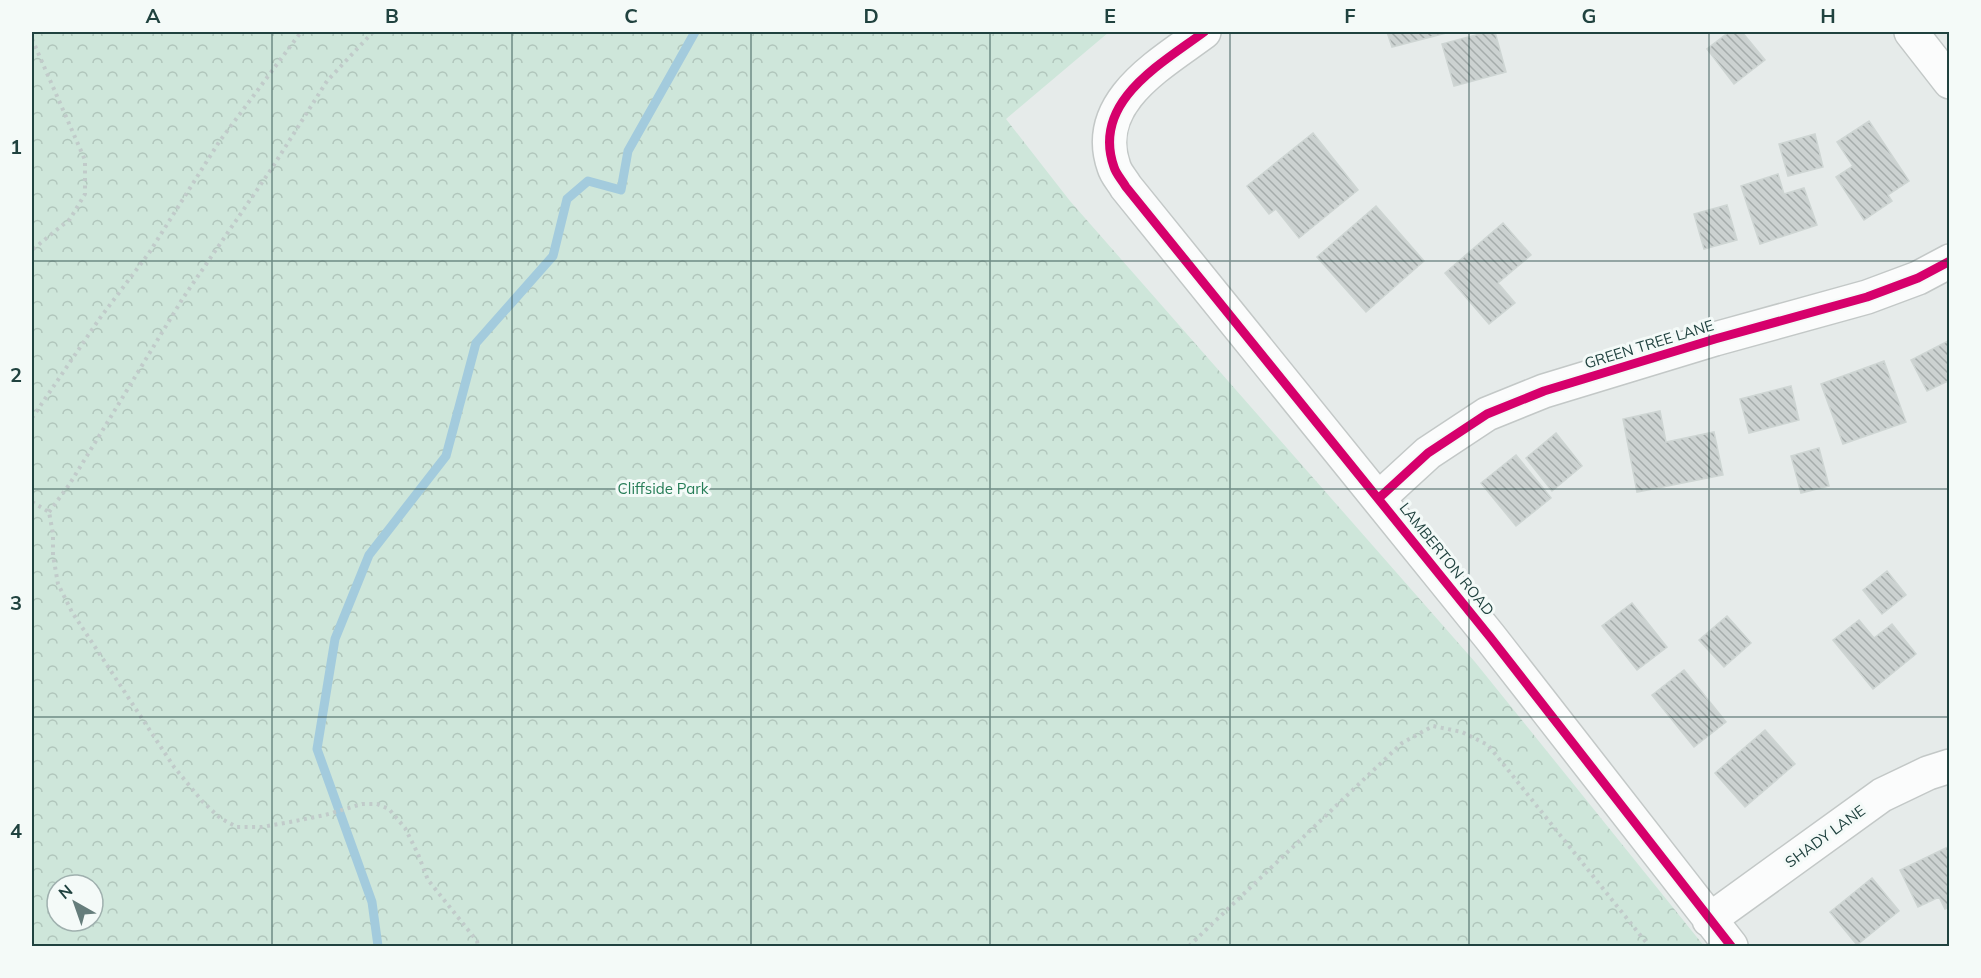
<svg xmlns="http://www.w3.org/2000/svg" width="1981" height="978" viewBox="0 0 1981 978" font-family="Mulish,sans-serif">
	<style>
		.park { fill: url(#park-crowns); fill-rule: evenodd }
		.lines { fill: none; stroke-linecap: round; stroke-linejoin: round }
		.stream { stroke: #a3cbdd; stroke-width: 9 }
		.building { fill: url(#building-back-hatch); stroke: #ced5d3; stroke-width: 1.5 }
		.minor-casing { stroke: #c3c8c7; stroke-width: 36 }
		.path { stroke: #c1cbca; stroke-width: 4; stroke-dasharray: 3 4.5; stroke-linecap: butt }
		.minor { stroke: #fbfcfc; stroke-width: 33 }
		.cycleway-casing { stroke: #f4faf8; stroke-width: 13 }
		.cycleway { stroke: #d6006c; stroke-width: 9 }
		.grid { fill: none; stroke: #20423f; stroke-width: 1.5; stroke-opacity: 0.55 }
		.labels { text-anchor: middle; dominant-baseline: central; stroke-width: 6; stroke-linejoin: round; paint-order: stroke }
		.street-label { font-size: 15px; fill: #20423f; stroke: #f4faf8 }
		.park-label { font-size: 15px; fill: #267d57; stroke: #f4faf8 }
		.neatline { fill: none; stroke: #20423f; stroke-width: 2 }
		.grid-label { font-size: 20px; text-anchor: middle; font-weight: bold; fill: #20423f }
	</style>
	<defs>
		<pattern id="park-crowns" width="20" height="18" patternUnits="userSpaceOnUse" patternTransform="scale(1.5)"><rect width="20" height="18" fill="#cee6da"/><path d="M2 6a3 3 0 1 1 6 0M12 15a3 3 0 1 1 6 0" fill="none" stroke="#b1c6bc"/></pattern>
		<pattern id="building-back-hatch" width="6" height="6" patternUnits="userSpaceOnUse" patternTransform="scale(1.5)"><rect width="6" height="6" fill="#ccd2d1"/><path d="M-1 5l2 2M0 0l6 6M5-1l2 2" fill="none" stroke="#a5acab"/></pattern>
	</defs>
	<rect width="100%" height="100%" fill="#e6ebea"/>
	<path class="park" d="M32 32H1109L1006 119 1070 201 1475 662 1704 946H32ZM57 885H93V921H57Z"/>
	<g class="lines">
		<path class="stream" d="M378 946 372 902 317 749 335 639 369 555 446 456 476 343 553 256 567 199 588 181 621 190 628 151 695 32"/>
	</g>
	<path class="building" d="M1387 32H1450L1392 47Z
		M1487 32H1495L1506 72 1454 86 1442 44Z
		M1729 32H1742L1765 60 1734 84 1707 49Z
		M1869 121 1909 181 1888 195 1892 201 1864 220 1836 177 1853 166 1837 142Z
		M1313 133 1358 190 1299 238 1276 209 1269 214 1247 186Z
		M1815 134 1823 167 1788 176 1779 144Z
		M1778 174 1784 194 1804 188 1817 225 1760 244 1741 186Z
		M1727 205 1737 240 1704 249 1694 214Z
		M1376 206 1424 261 1366 312 1317 257Z
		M1503 223 1531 255 1498 283 1515 303 1489 324 1445 273Z
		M1950 340V380L1927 391 1911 360Z
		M1884 361 1906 422 1843 444 1821 384Z
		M1791 386 1799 420 1749 433 1740 399Z
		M1660 411 1666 442 1714 432 1723 475 1637 492 1623 419Z
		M1556 433 1582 466 1552 491 1526 458Z
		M1819 448 1829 486 1801 493 1791 456Z
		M1516 455 1551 498 1516 526 1481 483Z
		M1887 571 1906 595 1882 614 1863 590Z
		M1632 603 1667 647 1637 670 1602 626Z
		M1727 616 1751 643 1724 667 1699 640Z
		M1859 620 1874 638 1892 624 1916 654 1873 689 1833 640Z
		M1684 670 1726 722 1694 747 1652 695Z
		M1765 730 1795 764 1745 807 1715 773Z
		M1950 846V907L1945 909 1939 897 1918 907 1900 870Z
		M1872 878 1899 911 1857 945 1830 912Z"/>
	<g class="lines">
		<g class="minor-casing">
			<path id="minor" d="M1204 32C1161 64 1091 102 1114 167 1116 174 1122 180 1126 187L1490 637 1731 946
				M1911 32 1950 82
				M1379 498 1428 453 1487 414 1544 391 1715 339 1867 297 1918 278 1950 261
				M1709 920 1882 795 1928 773 1950 766"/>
		</g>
		<path class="path" d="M32 39 85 160V194L70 219 32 250
			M32 418 100 318 149 253 219 142 301 32
			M32 502 49 512 53 534V555L58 584 72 612 174 767 203 802 220 818 237 827H262L290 822 325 815 362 804H377L389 809 405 828 418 854 428 880 477 941 478 946
			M49 512 69 485 104 428 183 298 272 168 327 81 373 32
			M1189 946 1402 743 1433 726 1462 732 1488 745 1649 946"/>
		<use href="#minor" class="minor"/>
		<g class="cycleway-casing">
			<path id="cycleway" d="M1204 32C1161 64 1091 102 1114 167 1116 174 1122 180 1126 187L1490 637 1731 946
				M1379 498 1428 453 1487 414 1544 391 1715 339 1867 297 1918 278 1950 261"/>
		</g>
		<use href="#cycleway" class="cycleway"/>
	</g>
	<path class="grid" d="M272 32V946M512 32V946M751 32V946M990 32V946M1230 32V946M1469 32V946M1709 32V946M32 261H1950M32 489H1950M32 717H1950"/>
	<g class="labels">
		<g class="street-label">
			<text transform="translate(1649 344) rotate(-17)">GREEN TREE LANE</text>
			<text transform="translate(1447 559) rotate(51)">LAMBERTON ROAD</text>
			<text transform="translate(1825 836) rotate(-36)">SHADY LANE</text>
		</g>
		<g class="park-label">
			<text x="663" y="488">Cliffside Park</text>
		</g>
	</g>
	<rect width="1981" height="978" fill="none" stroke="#f4faf8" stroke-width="66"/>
	<g transform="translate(75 903) rotate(320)"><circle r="28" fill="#f4faf8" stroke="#9fb0ae" stroke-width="1.5"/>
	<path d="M0-4.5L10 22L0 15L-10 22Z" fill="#657d7b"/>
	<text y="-9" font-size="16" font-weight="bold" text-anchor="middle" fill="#20423f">N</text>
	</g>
	<rect x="33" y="33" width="1915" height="912" class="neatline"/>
	<g class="grid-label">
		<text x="153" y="23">A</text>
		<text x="392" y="23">B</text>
		<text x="631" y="23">C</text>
		<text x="871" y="23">D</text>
		<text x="1110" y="23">E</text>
		<text x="1350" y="23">F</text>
		<text x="1589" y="23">G</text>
		<text x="1828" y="23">H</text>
		<text x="16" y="154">1</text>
		<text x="16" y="382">2</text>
		<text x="16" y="610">3</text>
		<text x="16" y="838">4</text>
	</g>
</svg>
